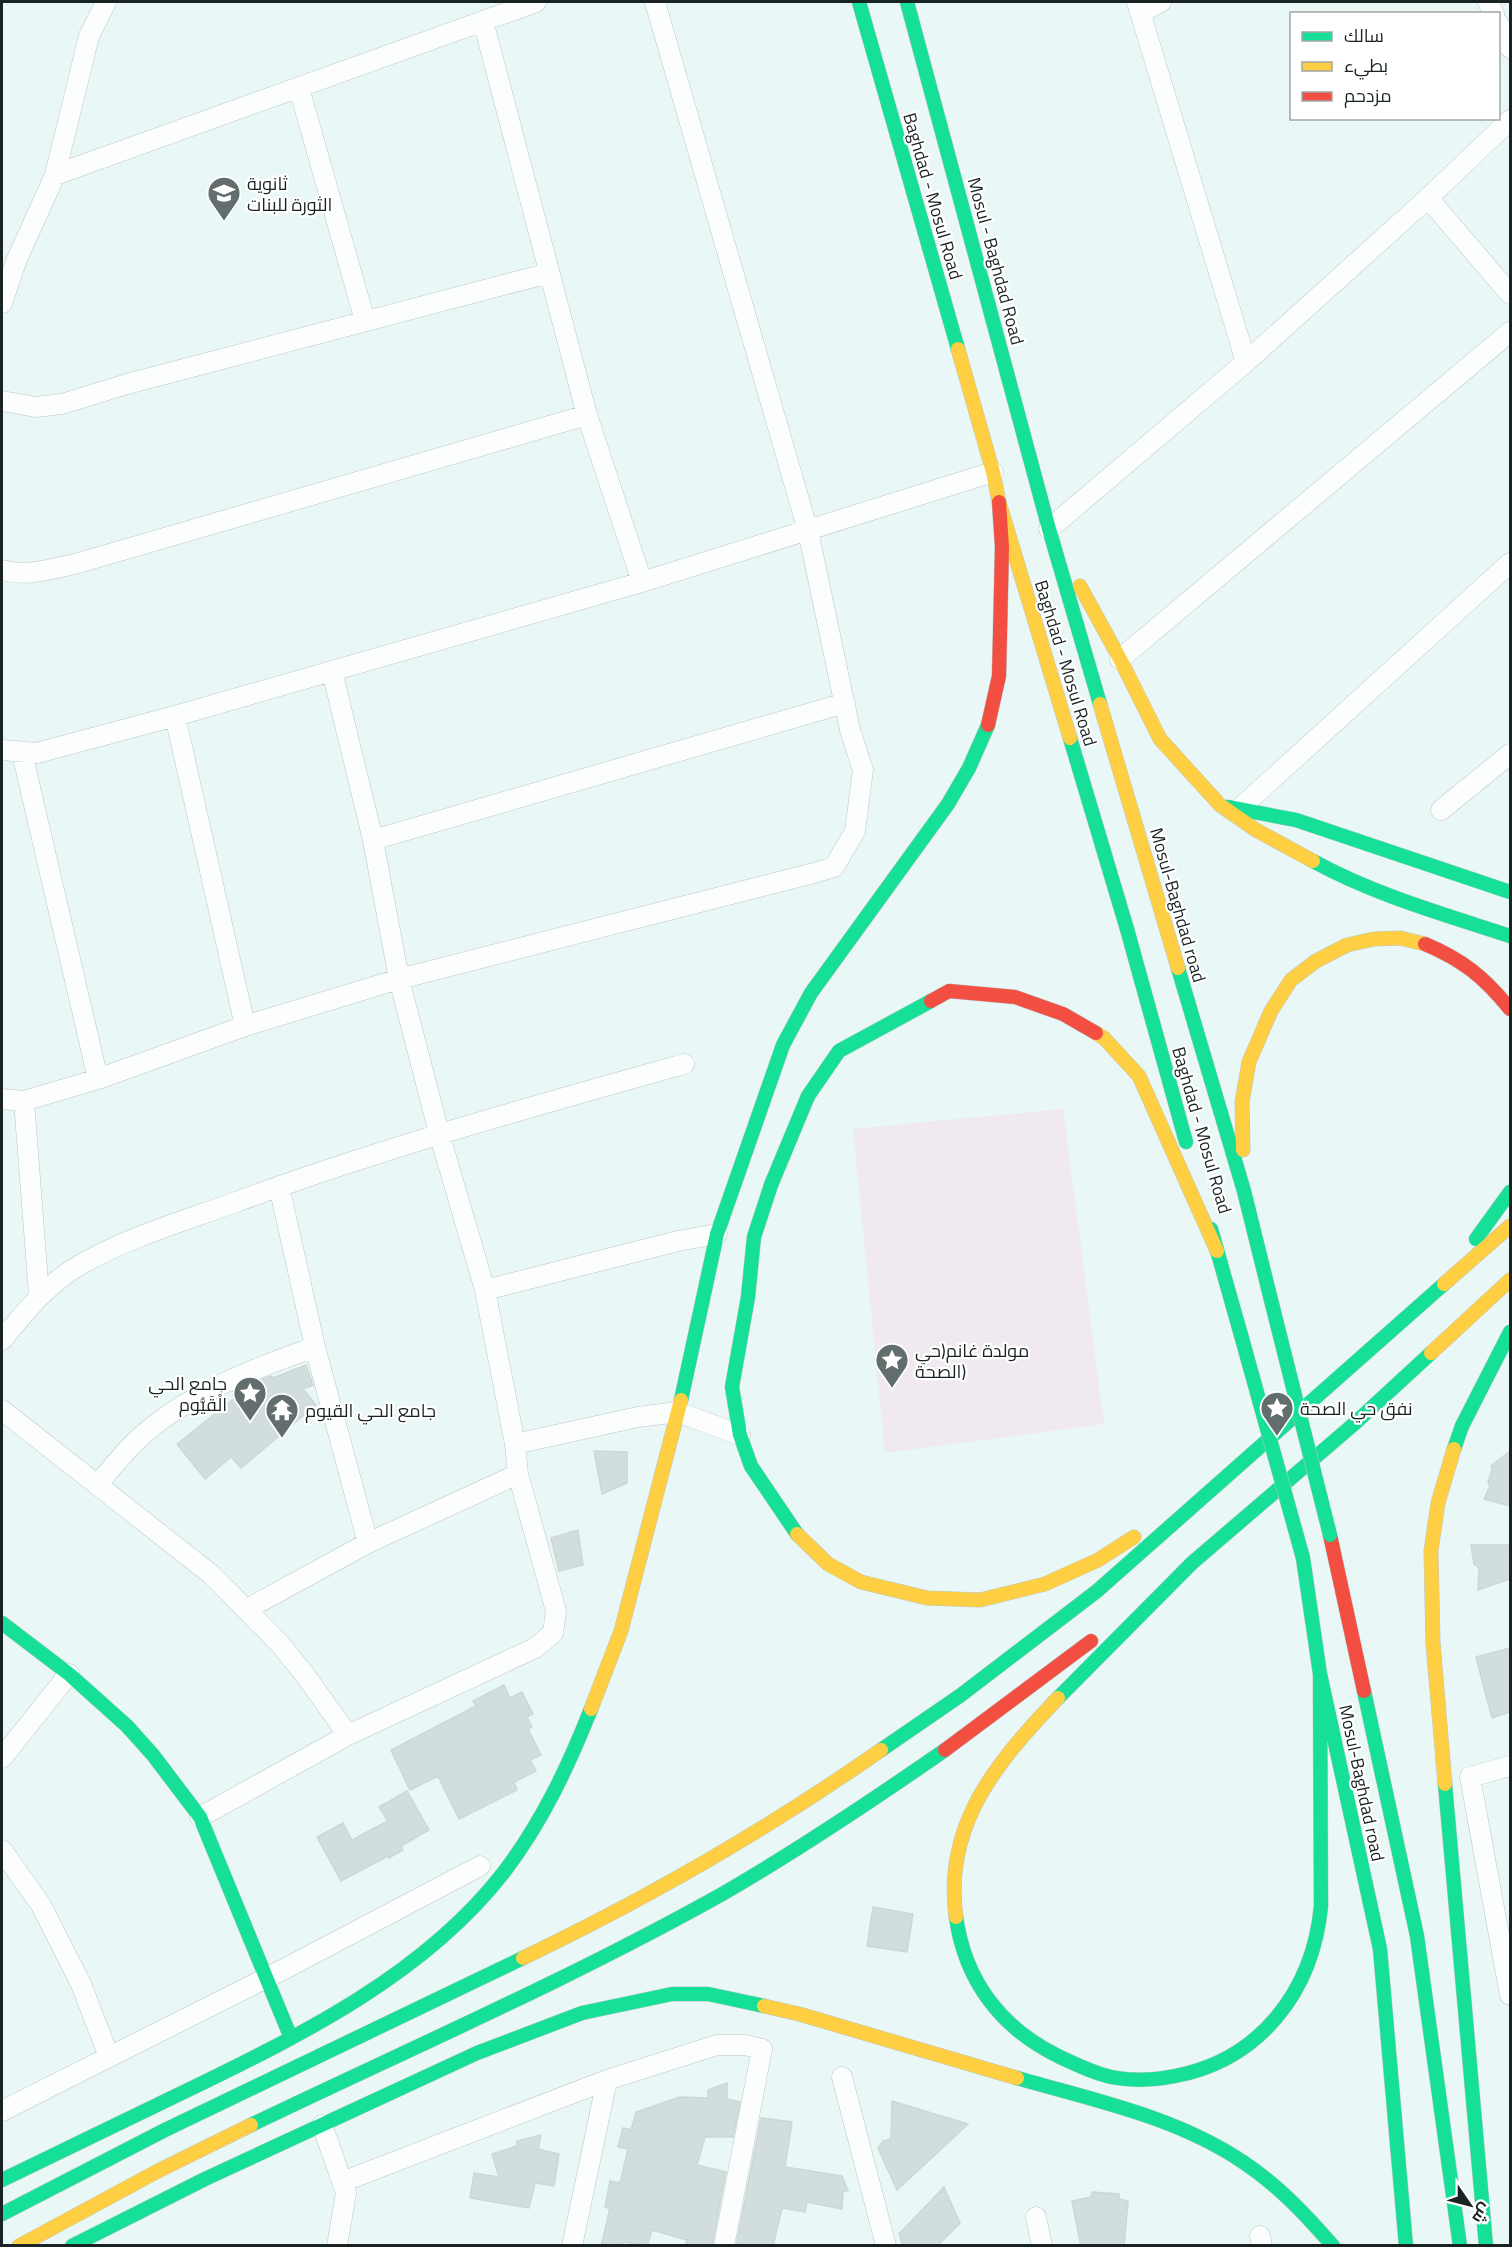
<svg xmlns="http://www.w3.org/2000/svg" width="1512" height="2247" viewBox="0 0 1512 2247" font-family="'Titillium Web',Cairo,sans-serif">
	<style>
		.green { fill: #f0e9f0 }
		.building { fill: #d2dedd; stroke: #ccd8d7; stroke-width: 1.5 }
		.lines { fill: none; stroke-linecap: round; stroke-linejoin: round }
		.street-casing { stroke: #bcc7c6; stroke-width: 21 }
		.fast-casing { stroke: #bcc7c6; stroke-width: 15 }
		.slow-casing { stroke: #bcc7c6; stroke-width: 15 }
		.jam-casing { stroke: #bcc7c6; stroke-width: 15 }
		.street { stroke: #fcfefe; stroke-width: 20 }
		.fast { stroke: #16e098; stroke-width: 14 }
		.slow { stroke: #ffcf43; stroke-width: 14 }
		.jam { stroke: #f24e42; stroke-width: 14 }
		.fast-bridge-casing { stroke: #bcc7c6; stroke-width: 15; stroke-linecap: butt }
		.fast-bridge { stroke: #16e098; stroke-width: 14 }
		.labels { text-anchor: middle; dominant-baseline: central; stroke-width: 4.5; stroke-linejoin: round; paint-order: stroke }
		.poi-label { font-size: 18px; fill: #1a2323; stroke: #fff; text-anchor: start }
		.street-label { font-size: 18px; fill: #1a2323; stroke: #fff }
	</style>
	<rect width="100%" height="100%" fill="#e9f7f6"/>
	<path class="green" d="M1063 1109 1104 1424 885 1453 853 1129Z"/>
	<path class="building" d="M306 1365 313 1385 303 1389 316 1405 241 1468 231 1457 205 1479 177 1444 254 1383 271 1376 273 1378Z
		M594 1451 627 1452V1483L602 1494Z
		M1510 1451V1506L1484 1499 1490 1486 1488 1482 1492 1470 1491 1466Z
		M578 1530 583 1565 559 1571 551 1538Z
		M1471 1545H1510V1579L1478 1590 1479 1568 1474 1564Z
		M1510 1648V1712L1492 1718 1476 1657Z
		M504 1685 510 1698 522 1692 533 1714 527 1717 532 1727 528 1729 541 1755 530 1760 536 1771 514 1782 517 1790 459 1819 438 1776 410 1790 391 1750 476 1706 473 1701Z
		M407 1791 429 1830 401 1846 403 1850 389 1858 388 1856 341 1881 317 1837 343 1823 352 1840 388 1821 379 1807Z
		M873 1907 913 1914 907 1952 867 1946Z
		M727 2083V2099L740 2102 733 2137H705L697 2165 726 2172 712 2246H685L687 2240 652 2230 647 2246 624 2242 623 2246H601L610 2209 605 2207 610 2181 620 2183 628 2149 618 2147 623 2128 631 2130 636 2112 680 2097 708 2098V2090Z
		M892 2101 968 2124 897 2190 878 2148 883 2141 891 2139Z
		M761 2118 792 2122 785 2167 842 2176 848 2191H843L842 2209 807 2202 805 2212 782 2208 773 2246H736Z
		M541 2135 538 2149 559 2154 554 2186 535 2183 529 2208 470 2198 474 2173 499 2177 492 2154 517 2146V2141Z
		M944 2187 960 2223 937 2246H903L899 2234Z
		M1092 2192 1119 2194V2199L1128 2201 1124 2246H1081L1072 2201 1091 2197Z"/>
	<g class="lines">
		<g class="street-casing">
			<path id="street" d="M1137 2 1246 362
				M1488 2 1494 14
				M1140 13 1161 2
				M483 21 587 415 642 582
				M1498 23 1510 48
				M299 88 365 321
				M55 175 536 2
				M1428 198 1510 294
				M2 303 17 259 55 175 89 36 106 2
				M2 401 36 407 62 404 127 384 549 273
				M1049 529 1246 362 1428 198 1510 120
				M2 570C26 577 51 569 75 564L587 415
				M1120 659 1510 332
				M175 716 245 1026
				M2 750 37 753 175 716 642 582 993 472
				M22 753 98 1079
				M1238 810 1510 563
				M1441 810 1510 754
				M373 840 845 703
				M2 1099 24 1101 98 1079 245 1026 399 979 814 873 834 867 855 831 863 770 850 730 808 531 655 2
				M24 1101 39 1295
				M279 1186 315 1347 368 1543
				M485 1290 678 1241 717 1234
				M2 1340C25 1312 48 1283 80 1265 128 1237 184 1221 236 1202 383 1148 534 1106 684 1064
				M2 1410 212 1575 280 1644 305 1675 348 1735
				M515 1444 638 1417 678 1412 740 1435
				M98 1484C110 1470 122 1455 135 1442 184 1395 252 1369 315 1347
				M247 1609 368 1543 518 1474
				M2 1758 69 1674
				M1510 1766 1470 1777 1510 1995
				M200 1817 348 1735 535 1648 553 1633 556 1611 518 1474 515 1444 485 1290 439 1133 399 979 373 840 332 671
				M2 1850 41 1905 81 1984 109 2057
				M842 2077 886 2246
				M2 2111 290 1966 480 1866
				M322 2125 346 2193 337 2246
				M342 2182 607 2080 717 2045H745L762 2049 724 2246
				M1036 2217 1042 2246
				M1260 2236 1262 2246
				M572 2246 607 2080"/>
		</g>
		<g class="fast-casing">
			<path id="fast" d="M859 2 958 349
				M907 2 1049 529 1100 704
				M1070 738 1127 929 1186 1142
				M1228 807 1296 820 1510 892
				M1313 861C1375 895 1443 914 1510 936
				M1178 968 1244 1191 1269 1292
				M1211 1229 1241 1335
				M1476 1239 1510 1192
				M681 1400 717 1234 783 1045 811 993 948 804 969 768 988 725
				M1454 1449 1462 1426 1510 1332
				M797 1534 751 1466 740 1435 732 1387 748 1297 754 1237 771 1185 808 1096 839 1051 931 1001
				M1303 1558 1320 1674 1380 1949 1406 2246
				M2 1623 69 1674 127 1726 153 1755 200 1817 291 2038
				M1364 1691 1417 1936 1460 2246
				M1058 1698 1192 1563 1354 1424 1431 1353
				M881 1750 961 1695 1097 1591 1444 1284
				M1445 1784 1486 2246
				M956 1917C965 1982 1002 2029 1060 2057 1077 2065 1093 2073 1111 2077 1131 2081 1155 2080 1175 2076 1260 2060 1313 1991 1321 1906L1320 1674
				M1017 2078C1093 2100 1177 2117 1243 2162 1278 2185 1306 2215 1333 2246
				M251 2125C409 2049 571 1979 724 1893 800 1849 873 1800 945 1750
				M2 2180C65 2150 127 2119 190 2089 303 2034 425 1974 504 1872 542 1822 568 1767 591 1709
				M2 2214 165 2130 523 1958
				M72 2246 205 2179 477 2053 582 2013 672 1994H708L764 2006"/>
		</g>
		<g class="slow-casing">
			<path id="slow" d="M958 349 993 472 999 502 1070 738
				M1080 586 1120 659 1160 739 1220 805 1256 830 1313 861
				M1100 704 1178 968
				M1096 1033 1104 1038 1139 1076 1217 1251
				M1243 1150 1242 1102 1249 1062 1271 1011 1291 980 1316 961 1347 945 1374 939 1400 938 1425 944
				M1444 1284 1510 1226
				M1431 1353 1510 1280
				M797 1534 828 1564 861 1582 927 1598 980 1600 1045 1584 1098 1560 1134 1537
				M591 1709 621 1631 681 1400
				M1445 1784 1433 1643 1431 1551 1438 1503 1454 1449
				M956 1917C943 1824 998 1761 1058 1698
				M523 1958C648 1898 768 1829 881 1750
				M764 2006 799 2014 1017 2078
				M19 2246 158 2171 251 2125"/>
		</g>
		<g class="jam-casing">
			<path id="jam" d="M988 725 999 676 1002 547 999 502
				M1425 944C1463 960 1484 977 1510 1009
				M931 1001 949 991 1015 997 1063 1014 1096 1033
				M1330 1535 1364 1691
				M945 1750 1091 1641"/>
		</g>
		<use href="#street" class="street"/>
		<use href="#fast" class="fast"/>
		<use href="#slow" class="slow"/>
		<use href="#jam" class="jam"/>
		<g class="fast-bridge-casing">
			<path id="fast-bridge" d="M1269 1292 1330 1535
				M1241 1335 1303 1558"/>
		</g>
		<use href="#fast-bridge" class="fast-bridge"/>
	</g>
	<defs>
		<g id="school-pin" transform="scale(1.725)"><path d="M0 17L-7.5 6A9.5 9.5 0 1 1 7.5 6Z" fill="#626d6d" stroke="#fff"/><path d="M0-5L7-2L0 1L-7-2ZM-4 1L0 2.5L4 1V4Q0 6-4 4Z" fill="#fff"/></g>
		<g id="sight-pin" transform="scale(1.725)"><path d="M0 17L-7.5 6A9.5 9.5 0 1 1 7.5 6Z" fill="#626d6d" stroke="#fff"/><path d="M0-6L1.8-2.2L6-1.7L2.9 1.2L3.7 5.4L0 3.3L-3.7 5.4L-2.9 1.2L-6-1.7L-1.8-2.2Z" fill="#fff"/></g>
		<g id="temple-pin" transform="scale(1.725)"><path d="M0 17L-7.5 6A9.5 9.5 0 1 1 7.5 6Z" fill="#626d6d" stroke="#fff"/><path d="M0-6L5-2H3V0L6.5 2.5H4V6H1.5V3h-3V6H-4V2.5H-6.5L-3 0V-2H-5Z" fill="#fff"/></g>
	</defs>
	<g fill-rule="evenodd">
		<use href="#school-pin" x="224" y="193"/>
		<use href="#sight-pin" x="892" y="1360"/>
		<use href="#sight-pin" x="250" y="1393"/>
		<use href="#sight-pin" x="1277" y="1408"/>
		<use href="#temple-pin" x="282" y="1410"/>
	</g>
	<g class="labels">
		<g class="poi-label">
			<text x="247" y="183">ثانوية<tspan x="247" dy="21">الثورة للبنات</tspan></text>
			<text x="915" y="1350">مولدة غانم(حي<tspan x="915" dy="21">الصحة)</tspan></text>
			<text x="227" y="1383" text-anchor="end">جامع الحي<tspan x="227" dy="21">الْقَيُّوم</tspan></text>
			<text x="1300" y="1408">نفق حي الصحة</text>
			<text x="305" y="1410">جامع الحي القيوم</text>
		</g>
		<g class="street-label">
			<text transform="translate(933 196) rotate(74)">Baghdad - Mosul Road</text>
			<text transform="translate(996 261) rotate(75)">Mosul - Baghdad Road</text>
			<text transform="translate(1066 663) rotate(73)">Baghdad - Mosul Road</text>
			<text transform="translate(1178 905) rotate(74)">Mosul-Baghdad road</text>
			<text transform="translate(1202 1130) rotate(74)">Baghdad - Mosul Road</text>
			<text transform="translate(1362 1783) rotate(78)">Mosul-Baghdad road</text>
		</g>
	</g>
	<rect width="1512" height="2247" fill="none" stroke="#1a2323" stroke-width="6"/>
	<rect x="1290" y="12" width="210" height="108" fill="#ffffff" stroke="#a3a7a7" stroke-width="1.5"/>
	<rect x="1302" y="32" width="30" height="9" fill="#16e098" stroke="#a3a7a7" stroke-width="1.5"/>
	<text x="1344" y="42" font-size="18" fill="#1a2323">سالك</text>
	<rect x="1302" y="62" width="30" height="9" fill="#ffcf43" stroke="#a3a7a7" stroke-width="1.5"/>
	<text x="1344" y="72" font-size="18" fill="#1a2323">بطيء</text>
	<rect x="1302" y="92" width="30" height="9" fill="#f24e42" stroke="#a3a7a7" stroke-width="1.5"/>
	<text x="1344" y="102" font-size="18" fill="#1a2323">مزدحم</text>
	<g transform="translate(1470 2205) rotate(125)" stroke="#ffffff" stroke-width="4.5" paint-order="stroke">
	<path d="M0-4.5L10 22L0 15L-10 22Z" fill="#1a2323"/>
	<text y="-9" font-size="16" font-weight="bold" text-anchor="middle" fill="#1a2323">ش</text>
	</g>
</svg>
